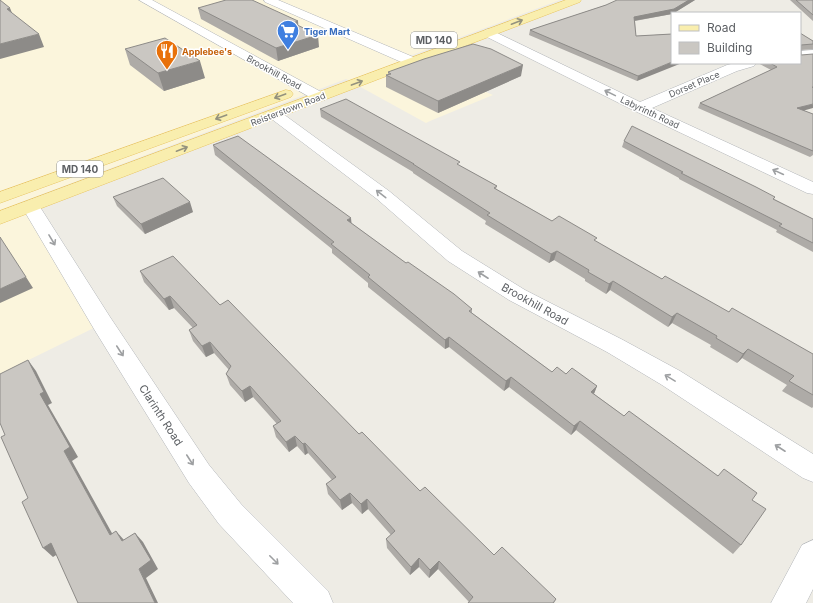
<svg xmlns="http://www.w3.org/2000/svg" width="813" height="603" viewBox="0 0 813 603" font-family="Inter,sans-serif">
	<style>
		.commercial { fill: #fbf5dc }
		.lines { fill: none; stroke-linecap: round; stroke-linejoin: round }
		.minor-casing { stroke: #b2b5b9; stroke-width: 1 }
		.major-casing { stroke: #e8c564; stroke-width: 1 }
		.minor { fill: #fff; fill-rule: evenodd }
		.major { fill: #f9eeae; fill-rule: evenodd }
		.wall { fill: #aeaba7 }
		.shaded-wall { fill: #8d8b88 }
		.building { fill: #cac7c2; stroke: #8d8b88 }
		.oneway { stroke: #94927e }
		.oneway2 { stroke: #9ea0a2 }
		.labels { text-anchor: middle; dominant-baseline: central; stroke-width: 3; stroke-linejoin: round; paint-order: stroke }
		.far-shop-label { font-size: 9px; font-weight: bold; fill: #366cbe; stroke: #fff; text-anchor: start }
		.far-food-label { font-size: 9px; font-weight: bold; fill: #c56008; stroke: #fff; text-anchor: start }
		.far-street-label { font-size: 9px; fill: #5d6064; stroke: #fff }
		.shield { fill: #fff; stroke: #8e9092; stroke-width: 1 }
		.shield-label { font-size: 10px; font-weight: bold; fill: #5d6064 }
		.street-label { font-size: 11px; fill: #5d6064; stroke: #fff }
	</style>
	<rect width="100%" height="100%" fill="#eeece5"/>
	<path class="commercial" d="M0 0H560L407 57 493 95 430 121 426 123 346 79 19 203 104 323 0 374Z"/>
	<g class="lines">
		<g class="minor-casing">
			<path id="minor" d="M139 0H152L325 94 327 97 325 100 320 101 315 100Z
				M264 0H278L418 59 420 62 418 65H408L265 2Z
				M489 29 640 102 727 65 735 63H756L754 66 737 71 652 108 813 182V194L807 193 635 111 485 36 483 33 485 30Z
				M813 50V58L800 59V51Z
				M274 110 279 111 389 191 462 251 525 290 623 340 680 371 813 454V482L803 478 662 385 607 352 509 300 448 261 377 199 269 117 267 114 269 111Z
				M31 201 38 203 40 207 110 317 209 465 241 504 328 591 333 603H293L219 524 189 483 94 329 22 207 24 203Z
				M813 540V589L806 603H771L802 545Z"/>
		</g>
		<g class="major-casing">
			<path id="major" d="M566 0H581L580 2 0 224V211Z
				M286 90 291 91 293 94 291 97 0 203V192Z"/>
		</g>
		<use href="#minor" class="minor"/>
		<use href="#major" class="major"/>
	</g>
	<path class="wall" d="M695 0 674 13H672V14L635 21 636 36 672 34 637 81 529 35 530 30 606 5Z
		M790 0H813V21Z
		M198 8 298 21V25L319 47 278 61 201 19Z
		M800 33 813 41V49L801 50 805 111 813 114V155L810 157 698 108 700 103 771 70 758 63H800Z
		M125 49 205 78 164 91 130 65Z
		M388 72 521 76 438 113 386 87V75H388Z
		M320 109 460 166 497 186 496 189 552 221 596 242 662 279 813 354V407L812 408 782 391 787 385 742 358 737 363 710 347 711 345 672 323 668 327 610 290 606 294 585 281V279L554 260 549 263 485 224 486 221 413 173V172L321 117Z
		M624 141 775 197 774 199 813 219V252L776 232 777 230 679 179V178L622 147Z
		M213 145 351 218V223L406 263 472 309V313L552 372 566 374 597 386 594 394 624 416 718 476 752 500 741 545 733 554 576 430 571 435 509 387 504 391 449 347 445 349 368 287V283L332 253V249L215 155Z
		M113 197 193 212 145 234 117 206Z
		M140 271 220 305 420 491 494 555 556 599 554 603H468L469 602 438 569 429 578 419 567 410 575 387 548 386 539 391 535 368 509 362 514 352 503 342 510 328 494 326 484 332 480 308 453 305 455 297 446 289 452 276 437 273 426 277 424 253 397 245 402 230 385 226 374 229 370 214 353 206 357 193 341 189 330 193 328 174 308 169 310 144 282Z"/>
	<path class="shaded-wall" d="M689 0H695L674 13H672V14L633 21 634 17Z
		M10 8 15 20 7 9Z
		M298 21 299 33 293 23Z
		M39 34 44 47 0 59V44Z
		M318 35 319 47 278 61 276 48Z
		M200 61 205 78 164 91 158 73Z
		M672 62V63H682L637 81 638 76Z
		M523 65 521 76 438 113V101Z
		M813 104V108L795 113 797 108Z
		M190 202 193 212 145 234 141 224Z
		M351 218 352 228 347 220Z
		M557 251 554 260 549 263 551 254Z
		M26 277 33 288 0 303V289Z
		M613 281 610 290 606 294 609 284Z
		M170 296 174 308 169 310 164 299Z
		M677 313 672 323 668 327 672 317Z
		M449 337V347L445 349V340Z
		M210 342 214 353 206 357 202 346Z
		M748 349 742 358 737 363 743 354Z
		M28 360 36 371 52 403 48 405 78 457 72 461 118 544 110 535 64 451 40 394Z
		M511 377 509 387 504 391 506 381Z
		M250 386 253 397 245 402 242 391Z
		M597 386 593 396 591 392Z
		M580 421 576 430 571 435 574 426Z
		M295 436 297 446 289 452 286 442Z
		M305 443 308 453 305 455 303 444Z
		M350 493 352 503 342 510 340 500Z
		M367 499 368 509 362 514 361 504Z
		M116 531 124 540 122 541Z
		M135 533 143 542 158 569 146 578 158 603H155L139 569Z
		M51 543 61 552 53 557 43 548Z
		M419 558V567L410 575 411 567Z
		M439 561 438 569 429 578 430 570Z"/>
	<path class="building" d="M0 0 10 8 7 9 39 34 0 44Z
		M226 0H252L298 21 293 23 318 35 276 48 198 8Z
		M617 0H689L674 9 634 17 636 36 672 34V62L638 76 530 30 606 5Z
		M796 0H813V15Z
		M800 33 813 41V44L801 45V55L813 54V87H812L813 88V104L797 108 813 114V151L700 103 777 67 770 63H800Z
		M165 38 200 61 158 73 125 49Z
		M473 44 491 49 523 65 438 101 386 75 391 74 388 72 424 59Z
		M346 99 460 162 457 164 497 186 494 188 552 221 559 216 597 238 594 240 662 279 665 276 729 312 732 308 813 354V395L789 381 794 376 748 349 743 354 716 338 717 336 677 313 672 317 613 281 609 284 588 272 589 270 557 251 551 254 487 215 490 213 413 164H414L320 109Z
		M632 126 756 187 775 197 773 199 813 219V243L779 226 782 224 681 173 683 172 624 141Z
		M238 136 351 218 347 220 406 263 408 262 454 294 472 309 469 311 552 372 557 367 566 374 572 368 597 386 591 392 624 416 629 411 718 476 724 469 757 493 752 500 766 509 741 545 580 421 574 426 511 377 506 381 449 337 445 340 368 277 370 275 331 244 334 242 213 145Z
		M163 178 190 202 141 224 113 197Z
		M0 237 26 277 0 289Z
		M173 256 220 305 228 300 359 434 362 432 420 491 425 487 494 555 502 547 556 599 553 603H468L473 597 439 561 430 570 419 558 411 567 386 539 395 531 367 499 361 504 350 493 340 500 326 484 336 477 305 443 303 444 295 436 286 442 273 426 281 421 250 386 242 391 226 374 231 366 210 342 202 346 189 330 197 325 170 296 164 299 140 271Z
		M28 360 44 392 40 394 70 447 64 451 110 535 116 531 122 541 135 533 151 560 139 569 155 603H78L51 543 43 548 22 502 28 498 1 437 5 435 0 423V374Z"/>
	<defs><path id="oneway-shaft" d="M-6 0H5M1.5-3L5.5 0L1.5 3" fill="none" stroke-width="1.6" stroke-linecap="round" stroke-linejoin="round"/></defs>
	<g class="oneway">
		<use href="#oneway-shaft" transform="translate(517 22) rotate(-21)"/>
		<use href="#oneway-shaft" transform="translate(357 83) rotate(-20)"/>
		<use href="#oneway-shaft" transform="translate(280 96) rotate(160)"/>
		<use href="#oneway-shaft" transform="translate(221 117) rotate(160)"/>
		<use href="#oneway-shaft" transform="translate(182 149) rotate(-21)"/>
	</g>
	<g class="oneway2">
		<use href="#oneway-shaft" transform="translate(610 93) rotate(-154)"/>
		<use href="#oneway-shaft" transform="translate(778 172) rotate(-155)"/>
		<use href="#oneway-shaft" transform="translate(381 194) rotate(-142)"/>
		<use href="#oneway-shaft" transform="translate(52 240) rotate(59)"/>
		<use href="#oneway-shaft" transform="translate(483 275) rotate(-147)"/>
		<use href="#oneway-shaft" transform="translate(120 351) rotate(57)"/>
		<use href="#oneway-shaft" transform="translate(670 378) rotate(-149)"/>
		<use href="#oneway-shaft" transform="translate(780 448) rotate(-147)"/>
		<use href="#oneway-shaft" transform="translate(190 460) rotate(57)"/>
		<use href="#oneway-shaft" transform="translate(274 560) rotate(45)"/>
	</g>
	<defs>
		<g id="supermarket-pin" transform="scale(1.15)"><path d="M0 17L-7.5 6A9.5 9.5 0 1 1 7.5 6Z" fill="#3f7fe0" stroke="#fff"/><path d="M-6-5.5h2.5l.6 2H6L4.5 2H-2.5L-4.4-4H-6ZM-1.5 3.2a1.3 1.3 0 1 0 .1 0ZM3 3.2a1.3 1.3 0 1 0 .1 0Z" fill="#fff"/></g>
		<g id="restaurant-pin" transform="scale(1.15)"><path d="M0 17L-7.5 6A9.5 9.5 0 1 1 7.5 6Z" fill="#e8710a" stroke="#fff"/><path d="M-5-6h1v4h1v-4h1v4h1v-4h1v5L-1.5 .5V6h-2V.5L-5-1ZM5-6V6H3V1.5H1.5Q1.5-4 5-6Z" fill="#fff"/></g>
	</defs>
	<g fill-rule="evenodd">
		<use href="#supermarket-pin" x="288" y="31"/>
		<use href="#restaurant-pin" x="167" y="51"/>
	</g>
	<g class="labels">
		<g class="far-shop-label">
			<text x="304" y="31">Tiger Mart</text>
		</g>
		<g class="far-food-label">
			<text x="182" y="51">Applebee's</text>
		</g>
		<g class="far-street-label">
			<text transform="translate(274 72) rotate(29)">Brookhill Road</text>
			<text transform="translate(694 84) rotate(-23)">Dorset Place</text>
			<text transform="translate(288 109) rotate(-21)">Reisterstown Road</text>
			<text transform="translate(650 112) rotate(25)">Labyrinth Road</text>
		</g>
		<g class="shield">
			<rect x="411" y="32" width="46" height="16" rx="3"/>
			<rect x="57" y="161" width="46" height="16" rx="3"/>
		</g>
		<g class="shield-label">
			<text x="434" y="40">MD 140</text>
			<text x="80" y="169">MD 140</text>
		</g>
		<g class="street-label">
			<text transform="translate(535 304) rotate(29)">Brookhill Road</text>
			<text transform="translate(161 415) rotate(57)">Clarinth Road</text>
		</g>
	</g>
	<rect x="671" y="12" width="130" height="52" fill="#ffffff" stroke="#bebfc1"/>
	<rect x="679" y="25" width="20" height="6" fill="#f9eeae" stroke="#bebfc1"/>
	<text x="707" y="32" font-size="12" fill="#5d6064">Road</text>
	<rect x="679" y="42" width="20" height="12" fill="#cac7c2" stroke="#bebfc1"/>
	<text x="707" y="52" font-size="12" fill="#5d6064">Building</text>
</svg>
